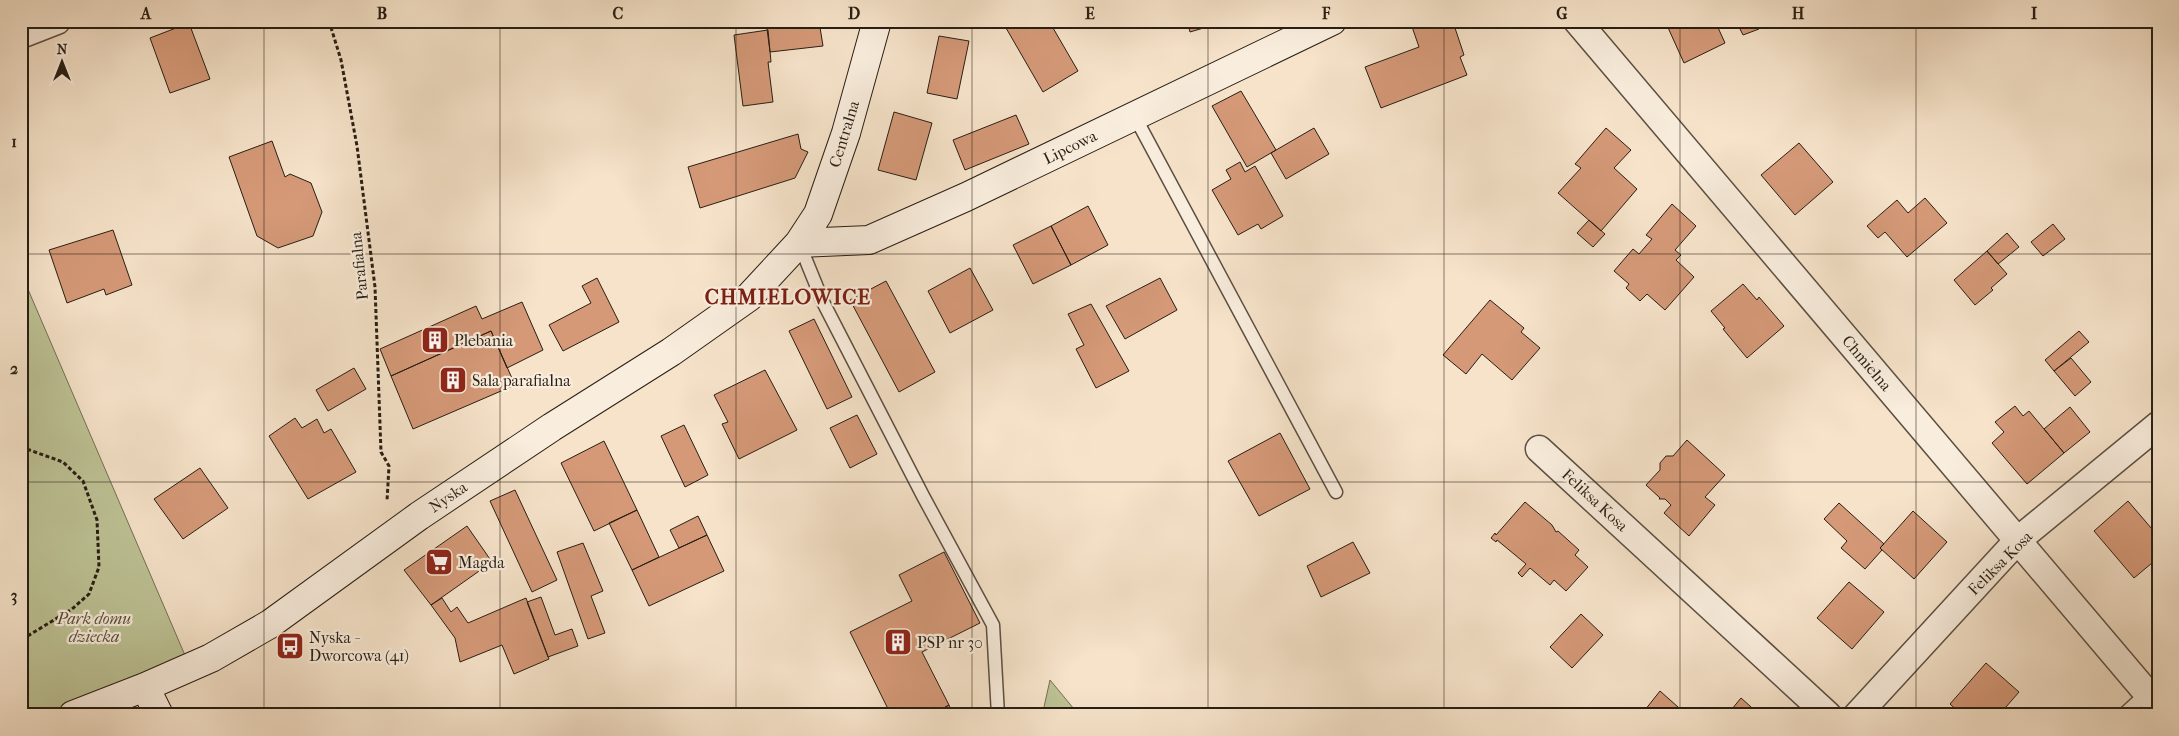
<svg xmlns="http://www.w3.org/2000/svg" width="2179" height="736" viewBox="0 0 2179 736" font-family="'IM FELL French Canon',serif">
	<style>
		.green { fill: #bdc396; stroke: #727055 }
		.building { fill: #d59978; stroke: #281e14 }
		.lines { fill: none; stroke-linecap: round; stroke-linejoin: round }
		.lane-casing { stroke: #5c4f42; stroke-width: 15 }
		.street-casing { stroke: #5c4f42; stroke-width: 29 }
		.secondary-casing { stroke: #281e14; stroke-width: 30 }
		.path { stroke: #281e14; stroke-width: 3; stroke-dasharray: 4 2.5; stroke-linecap: butt }
		.lane { stroke: #f9eddd; stroke-width: 12 }
		.street { stroke: #f9eddd; stroke-width: 26 }
		.secondary { stroke: #f9eddd; stroke-width: 28 }
		.grid { fill: none; stroke: #281e14; stroke-width: 1; stroke-opacity: 0.55 }
		.labels { text-anchor: middle; dominant-baseline: central; stroke-width: 4.5; stroke-linejoin: round; paint-order: stroke }
		.street-label { font-size: 16px; fill: #281e14; stroke: #f9eddd }
		.poi-label { font-size: 16px; fill: #281e14; stroke: #f9eddd; text-anchor: start }
		.park-label { font-size: 16px; font-style: italic; fill: #55503b; stroke: #f9eddd }
		.district-label { font-size: 21px; font-weight: bold; letter-spacing: 1px; fill: #7a1f14; stroke: #f9eddd }
		.neatline { fill: none; stroke: #281e14; stroke-width: 2 }
		.grid-label { font-size: 16px; text-anchor: middle; font-weight: bold; fill: #281e14 }
	</style>
	<rect width="100%" height="100%" fill="#f6e3ca"/>
	<filter id="stains"><feTurbulence type="fractalNoise" baseFrequency=".004" numOctaves="4"/><feColorMatrix values="0 0 0 0 .2 0 0 0 0 .09 0 0 0 0 .02 0 0 0 .5 -.17"/></filter>
	<radialGradient id="worn" r=".72"><stop offset=".6" stop-color="#630" stop-opacity="0"/><stop offset="1" stop-color="#630" stop-opacity=".3"/></radialGradient>
	<path class="green" d="M21 273 190 667 73 715H21Z
		M1050 680 1079 715H1045L1044 707Z"/>
	<path class="building" d="M766 21H819L823 46 770 52Z
		M1002 21H1049L1078 71 1043 92Z
		M1187 21H1227L1190 32Z
		M1410 21H1448V23L1453 22 1464 55 1460 57 1467 75 1381 108 1365 67 1419 47Z
		M1665 21H1715L1725 43 1684 63Z
		M1736 21H1756L1759 29 1743 35Z
		M189 23 210 79 170 93 150 38Z
		M768 30 771 62H768L773 102 743 106 734 35Z
		M939 36 969 41 957 99 927 93Z
		M1241 91 1276 150 1247 167 1212 106Z
		M894 112 932 123 916 180 878 170Z
		M1016 115 1029 144 965 170 953 140Z
		M1314 128 1329 154 1286 179 1271 153Z
		M1606 128 1631 150 1614 168 1637 189 1601 231 1558 193 1581 168 1575 164Z
		M798 134 801 149 808 152 795 178 700 208 688 167Z
		M272 141 285 177 290 174 311 183 322 212 313 236 278 248 257 236 229 157Z
		M1799 143 1833 182 1795 215 1761 175Z
		M1240 162 1245 172 1255 166 1283 216 1261 229 1258 224 1238 235 1212 190 1231 179 1226 170Z
		M1925 198 1947 223 1907 257 1885 232 1878 238 1867 226 1897 200 1908 213Z
		M1672 204 1696 226 1675 250 1681 255 1676 260 1694 277 1665 310 1647 294 1640 301 1626 288 1629 284 1614 271 1633 249 1639 254 1652 239 1646 235Z
		M1088 206 1108 245 1071 265 1051 226Z
		M1589 220 1605 234 1593 247 1577 233Z
		M2053 224 2065 239 2043 256 2031 242Z
		M1051 226 1071 265 1033 284 1013 245Z
		M113 230 132 285 106 295 104 289 67 303 49 250Z
		M2007 233 2019 247 1998 264 1987 251Z
		M1987 251 2007 274 1991 288 1993 290 1975 305 1954 280Z
		M970 268 993 310 950 333 928 291Z
		M597 278 619 322 563 351 549 325 591 303 582 286Z
		M1160 278 1177 310 1125 339 1106 306Z
		M886 281 935 372 899 392 850 300Z
		M1743 284 1757 300 1759 297 1784 326 1747 358 1723 329 1725 328 1711 311Z
		M1490 300 1524 328 1521 332 1540 348 1512 380 1482 354 1466 374 1443 355Z
		M522 302 543 350 507 368 491 331 391 376 380 349 476 306 482 319Z
		M1091 304 1129 371 1096 388 1076 349 1084 345 1068 314Z
		M814 319 852 397 827 409 789 331Z
		M491 331 515 385 413 429 391 376Z
		M2079 331 2089 342 2054 371 2045 360Z
		M2071 358 2091 382 2075 396 2054 371Z
		M354 368 366 389 328 411 316 390Z
		M765 370 797 430 739 459 722 424 728 422 714 395Z
		M2015 406 2023 416 2029 411 2064 453 2027 484 1992 443 2004 432 1995 422Z
		M2070 407 2090 432 2064 453 2044 429Z
		M857 415 877 454 850 468 830 428Z
		M295 418 302 428 317 419 324 433 331 429 356 472 308 499 269 436Z
		M684 425 708 475 685 487 661 436Z
		M1280 433 1310 489 1259 516 1228 461Z
		M1687 440 1725 475 1705 497 1715 505 1689 536 1664 513 1671 505 1665 499H1659L1660 498 1646 485 1660 470V463L1666 456H1673Z
		M604 441 637 510 594 531 561 463Z
		M200 468 228 508 183 539 154 499Z
		M515 490 557 580 532 592 490 501Z
		M2128 501 2158 536V558L2134 578 2094 531Z
		M1525 502 1552 525 1556 532 1558 531 1579 550 1575 555 1588 567 1566 591 1554 580 1550 585 1530 568 1522 577 1518 573 1526 564 1497 540 1496 542 1491 538 1495 533 1496 535Z
		M1839 503 1884 544 1880 548 1882 550 1865 569 1841 548 1847 541 1824 519Z
		M637 510 659 557 632 570 609 523Z
		M1913 511 1947 542 1914 579 1880 548Z
		M698 516 707 535 679 548 670 530Z
		M467 526 492 562 431 605 404 570Z
		M707 535 724 571 649 606 632 570Z
		M1353 542 1370 573 1321 597 1307 566Z
		M583 543 603 591 591 596 605 633 588 639 557 552Z
		M944 552 980 623 922 652 949 705 931 715H891L850 632 912 601 899 575Z
		M1849 582 1884 612 1852 649 1817 618Z
		M541 597 555 635 572 629 578 646 548 657 527 602Z
		M442 598 451 612 457 607 468 623 526 598 549 659 514 674 502 645 460 662 455 638 431 605Z
		M1581 614 1603 635 1572 668 1550 647Z
		M1986 663 2019 692 1999 715H1962L1950 704Z
		M1660 691 1687 715H1641Z
		M1741 698 1760 715H1727Z
		M949 705 953 715H931Z"/>
	<g class="lines">
		<g class="lane-casing">
			<path id="lane" d="M1134 115 1336 492
				M799 243 823 302 923 496 993 625 998 715
				M2123 715 2147 693"/>
		</g>
		<g class="street-casing">
			<path id="street" d="M1577 21 2158 706
				M21 35 57 21
				M1539 449 1828 715
				M1857 715 2018 540 2158 425"/>
		</g>
		<g class="secondary-casing">
			<path id="secondary" d="M799 243 869 240 966 197 1332 21
				M145 687 159 715
				M73 715 145 687 211 658 270 624 419 516 552 427 671 352 749 297 799 243 818 214 846 133 877 21"/>
		</g>
		<path class="path" d="M329 21 341 60 357 146 375 287 381 452 389 466 387 501
			M21 447 63 462 83 481 97 520 99 567 89 594 72 609 21 640"/>
		<use href="#lane" class="lane"/>
		<use href="#street" class="street"/>
		<use href="#secondary" class="secondary"/>
	</g>
	<path class="grid" d="M264 21V715M500 21V715M736 21V715M972 21V715M1208 21V715M1444 21V715M1680 21V715M1916 21V715M21 254H2158M21 482H2158"/>
	<defs>
		<g id="building-square" transform="scale(1.4375)"><rect x="-9" y="-9" width="18" height="18" rx="4" fill="#8f2418" stroke="#f9eddd"/><path d="M-4-6H4V6H1V3H-1V6H-4ZM-2.5-4.3h1.7v1.8h-1.7ZM.8-4.3h1.7v1.8H.8ZM-2.5-1h1.7V.8h-1.7ZM.8-1h1.7V.8H.8Z" fill="#fff"/></g>
		<g id="supermarket-square" transform="scale(1.4375)"><rect x="-9" y="-9" width="18" height="18" rx="4" fill="#8f2418" stroke="#f9eddd"/><path d="M-6-5.5h2.5l.6 2H6L4.5 2H-2.5L-4.4-4H-6ZM-1.5 3.2a1.3 1.3 0 1 0 .1 0ZM3 3.2a1.3 1.3 0 1 0 .1 0Z" fill="#fff"/></g>
		<g id="bus-square" transform="scale(1.4375)"><rect x="-9" y="-9" width="18" height="18" rx="4" fill="#8f2418" stroke="#f9eddd"/><path d="M-5-6H5V4H4V6H2V4H-2V6H-4V4H-5ZM-3.5-4V0h7V-4ZM-3.5 1.2v1.5H-2V1.2ZM2 1.2v1.5H3.5V1.2Z" fill="#fff"/></g>
	</defs>
	<g fill-rule="evenodd">
		<use href="#building-square" x="435" y="340"/>
		<use href="#building-square" x="453" y="380"/>
		<use href="#supermarket-square" x="439" y="562"/>
		<use href="#building-square" x="898" y="642"/>
		<use href="#bus-square" x="290" y="646"/>
	</g>
	<g class="labels">
		<g class="street-label">
			<text transform="translate(844 134) rotate(-73)">Centralna</text>
			<text transform="translate(1070 147) rotate(-26)">Lipcowa</text>
			<text transform="translate(359 266) rotate(-96)">Parafialna</text>
			<text transform="translate(1867 363) rotate(50)">Chmielna</text>
			<text transform="translate(448 497) rotate(-34)">Nyska</text>
			<text transform="translate(1595 500) rotate(43)">Feliksa Kosa</text>
			<text transform="translate(2000 563) rotate(-45)">Feliksa Kosa</text>
		</g>
		<g class="poi-label">
			<text x="454" y="340">Plebania</text>
			<text x="472" y="380">Sala parafialna</text>
			<text x="458" y="562">Magda</text>
			<text x="309" y="637">Nyska -<tspan x="309" dy="18">Dworcowa (41)</tspan></text>
			<text x="917" y="642">PSP nr 30</text>
		</g>
		<g class="park-label">
			<text x="94" y="618">Park domu<tspan x="94" dy="18">dziecka</tspan></text>
		</g>
		<g class="district-label">
			<text x="788" y="297">CHMIELOWICE</text>
		</g>
	</g>
	<rect width="2179" height="736" fill="none" stroke="#f6e3ca" stroke-width="55"/>
	<g transform="translate(62 62)" stroke="#f9eddd" stroke-width="4" paint-order="stroke">
	<path d="M0-4L9 19L0 12L-9 19Z" fill="#281e14"/>
	<text y="-8" font-size="14" font-weight="bold" text-anchor="middle" fill="#281e14">N</text>
	</g>
	<rect x="28" y="28" width="2124" height="680" class="neatline"/>
	<g class="grid-label">
		<text x="146" y="19">A</text>
		<text x="382" y="19">B</text>
		<text x="618" y="19">C</text>
		<text x="854" y="19">D</text>
		<text x="1090" y="19">E</text>
		<text x="1326" y="19">F</text>
		<text x="1562" y="19">G</text>
		<text x="1798" y="19">H</text>
		<text x="2034" y="19">I</text>
		<text x="14" y="147">1</text>
		<text x="14" y="374">2</text>
		<text x="14" y="601">3</text>
	</g>
	<rect width="100%" height="100%" filter="url(#stains)"/>
	<rect width="100%" height="100%" fill="url(#worn)"/>
</svg>
